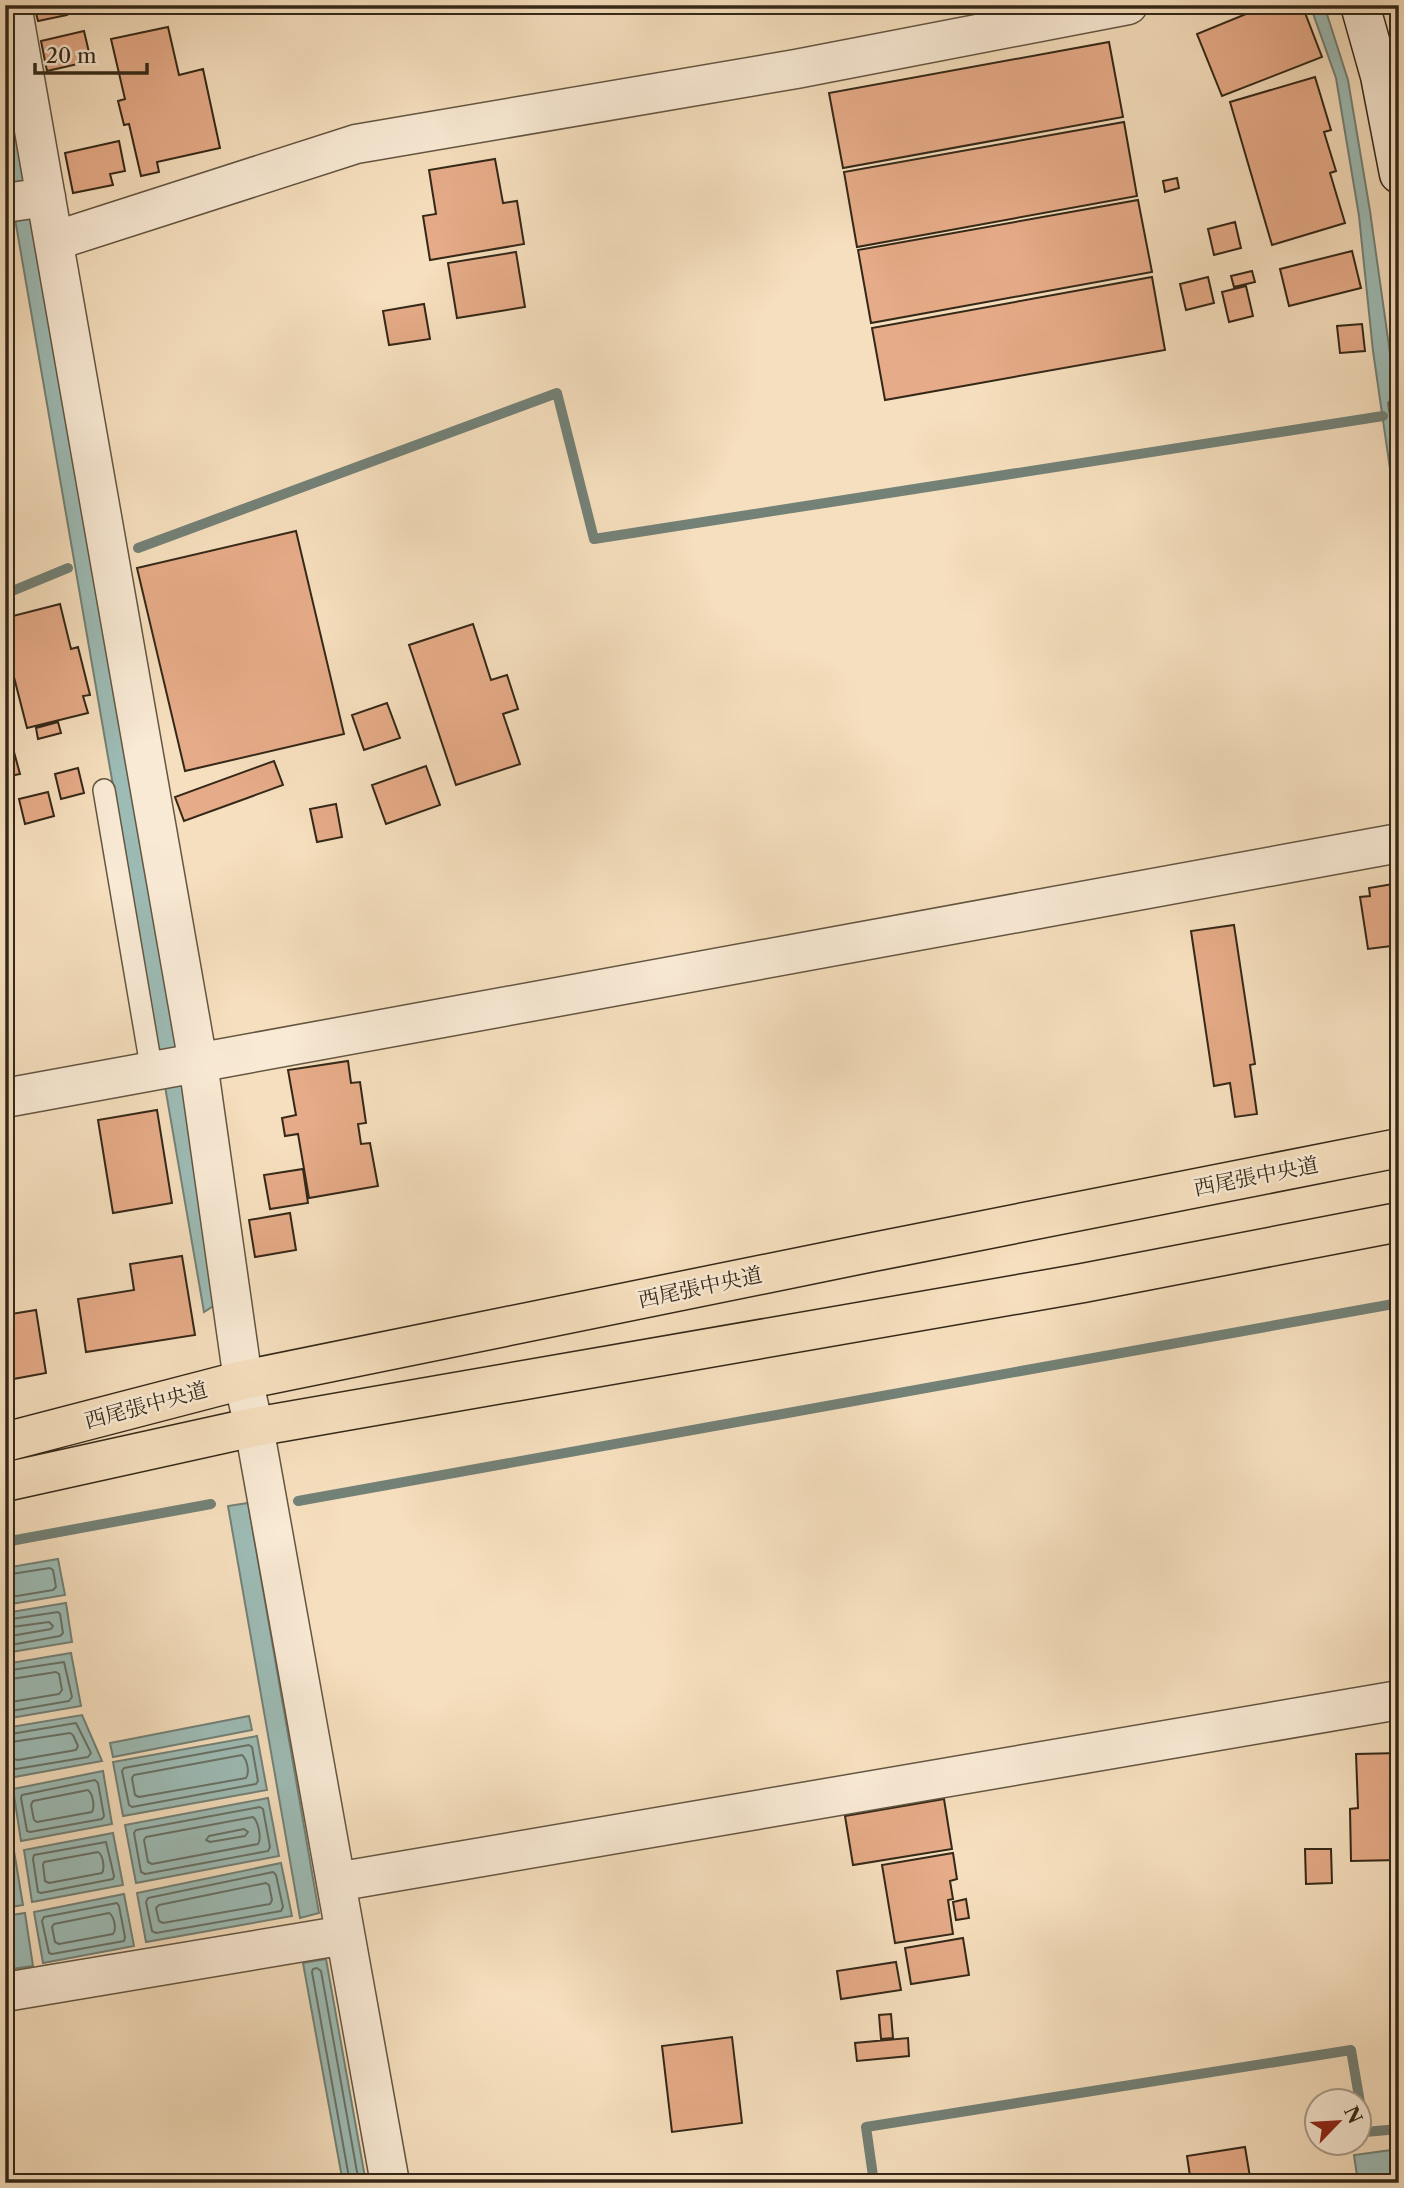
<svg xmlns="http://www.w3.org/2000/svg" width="1404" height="2188" viewBox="0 0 1404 2188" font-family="'Libre Caslon Text','Noto Serif JP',serif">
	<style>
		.water { fill: #9dbcb6; stroke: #738177; stroke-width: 2 }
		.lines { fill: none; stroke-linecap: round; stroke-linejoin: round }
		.shore { stroke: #687267; stroke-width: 2 }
		.stream { stroke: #738177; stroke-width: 10 }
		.building { fill: #e6ab88; stroke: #342818; stroke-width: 2 }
		.service-casing { stroke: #645642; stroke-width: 24 }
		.minor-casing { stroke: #645642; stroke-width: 41 }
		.secondary-casing { stroke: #342818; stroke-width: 41 }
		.primary-casing { stroke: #342818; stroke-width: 41 }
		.service { stroke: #f9ead5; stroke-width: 21 }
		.minor { stroke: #f9ead5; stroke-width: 38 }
		.secondary { stroke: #f9ead5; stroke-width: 38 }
		.primary { stroke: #f6dfbe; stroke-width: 38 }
		.labels { text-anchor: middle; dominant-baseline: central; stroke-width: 5; stroke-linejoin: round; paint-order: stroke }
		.street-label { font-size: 21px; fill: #342818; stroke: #f9ead5 }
	</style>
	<rect width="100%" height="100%" fill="#f6dfbe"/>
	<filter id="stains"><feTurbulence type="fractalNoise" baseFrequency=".00286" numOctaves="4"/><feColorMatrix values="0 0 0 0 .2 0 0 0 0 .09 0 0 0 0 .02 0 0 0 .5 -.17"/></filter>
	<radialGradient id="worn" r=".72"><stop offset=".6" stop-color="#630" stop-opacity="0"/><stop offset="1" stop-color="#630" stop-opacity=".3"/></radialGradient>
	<path class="water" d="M1310 5H1324L1348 80 1370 211 1399 417V531L1373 351 1359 216 1336 78Z
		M5 72 183 1083 218 1303 204 1312 5 161Z
		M248 1503 319 1913 300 1918 228 1506Z
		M58 1559 65 1595 5 1605V1568Z
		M66 1603 72 1642 5 1653V1613Z
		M71 1653 81 1706 5 1719V1664Z
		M82 1715 102 1761 9 1778 5 1753V1728Z
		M249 1716 252 1730 113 1757 110 1743Z
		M257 1736 267 1790 123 1816 113 1762Z
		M103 1771 112 1824 21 1841 13 1789Z
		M268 1798 279 1856 136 1883 125 1825Z
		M113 1833 123 1885 32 1902 24 1850Z
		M14 1851 23 1905 5 1908V1853Z
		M281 1863 292 1916 146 1942 137 1893Z
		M124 1894 134 1946 43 1963 34 1912Z
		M25 1913 33 1966 5 1970V1916Z
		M326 1959 366 2183H343L303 1963Z
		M1399 2149V2183H1358L1354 2155Z"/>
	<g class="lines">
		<path class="shore" d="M1399 401 1391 400 1388 403 1399 480
			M5 1575 50 1568 53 1570 56 1587 53 1590 5 1598
			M5 1620 58 1612 60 1614 63 1633 60 1636 5 1646
			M5 1628 49 1622 53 1626 51 1629 5 1637
			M5 1671 64 1662 72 1697 69 1701 5 1712
			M5 1680 56 1672 59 1674 62 1690 59 1694 5 1703
			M5 1735 76 1723 91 1753 88 1757 16 1769 5 1766
			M5 1743 70 1733 73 1735 78 1746 76 1750 18 1760 5 1757
			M249 1745 252 1747 258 1781 256 1784 132 1807 129 1805 122 1771 124 1768Z
			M242 1755C247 1759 250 1773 246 1778L139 1797 135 1795 132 1778 134 1775Z
			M95 1780 98 1783 104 1816 102 1819 30 1832 27 1831 21 1798 22 1795Z
			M88 1790C93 1794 95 1807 92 1812L37 1822 34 1820 31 1805 33 1801Z
			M260 1807 263 1809 270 1847 268 1851 145 1874 141 1872 134 1833 136 1830Z
			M253 1817C258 1821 262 1838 258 1844L152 1864 148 1862 144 1840 146 1837Z
			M244 1829 248 1832 245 1836 210 1842 206 1840 209 1836Z
			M106 1842 114 1876 113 1879 41 1893 38 1892 33 1859 34 1855Z
			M98 1852C103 1855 105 1868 102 1873L49 1883 45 1881 43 1865 44 1862Z
			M273 1872 276 1875 283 1907 281 1911 156 1933 152 1931 146 1902 148 1898Z
			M266 1883 269 1885 272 1900 270 1904 163 1923 159 1921 156 1908 159 1905Z
			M117 1903 119 1906 125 1937 124 1941 52 1954 49 1953 42 1921 44 1917Z
			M109 1913C114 1916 117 1929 113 1934L59 1944 55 1942 52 1927 54 1924Z
			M350 2183 312 1972 313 1969 317 1968 321 1971 359 2183"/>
		<path class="stream" d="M138 548 557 393 594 539 1383 416
			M5 594 68 568
			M298 1501 1399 1303
			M5 1542 211 1504
			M874 2183 866 2127 1351 2050 1365 2132 1399 2129"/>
	</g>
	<path class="building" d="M34 5H64L67 15 38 21Z
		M1268 5H1302L1322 57 1222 96 1197 34Z
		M168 27 179 75 203 69 220 148 157 162 159 172 141 176 129 124 124 125 118 101 125 99 111 39Z
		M84 31 91 61 47 71 41 41Z
		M1109 42 1123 117 843 168 829 93Z
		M1315 77 1331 130 1324 132 1336 171 1330 173 1345 223 1272 245 1230 102Z
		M1124 122 1137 196 857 247 844 172Z
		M119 141 125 171 110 174 113 185 73 193 65 153Z
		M495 159 503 203 517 201 524 244 430 260 423 216 436 214 429 170Z
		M1177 178 1179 188 1165 192 1163 181Z
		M1138 200 1152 272 871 323 858 250Z
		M1235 222 1241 248 1214 255 1208 229Z
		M1352 251 1361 288 1289 306 1280 269Z
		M516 252 525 307 457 318 448 263Z
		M1252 271 1255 282 1234 287 1231 276Z
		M1152 277 1165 350 885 400 872 328Z
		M1208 277 1214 303 1186 310 1180 284Z
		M1246 286 1253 316 1229 322 1222 292Z
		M424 304 430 339 389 345 383 311Z
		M1362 324 1365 351 1340 353 1337 326Z
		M296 531 344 734 185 771 137 568Z
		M60 604 71 649 78 647 90 695 83 696 88 713 27 728 5 642V618Z
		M473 624 491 680 507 675 518 709 503 714 520 764 456 785 409 645Z
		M387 703 400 738 364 750 352 715Z
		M58 722 61 733 38 739 36 728Z
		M11 741 20 774 5 777V742Z
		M274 761 283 785 184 821 175 797Z
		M426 766 440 805 386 824 372 785Z
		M78 768 84 793 61 799 55 774Z
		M48 792 54 816 25 824 19 799Z
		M336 804 342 837 317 842 310 809Z
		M1399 883V945L1368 949 1360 897 1370 896 1369 888Z
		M1234 925 1255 1064 1250 1065 1257 1114 1235 1117 1230 1083 1214 1086 1191 931Z
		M348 1061 351 1083 360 1082 366 1123 358 1124 361 1144 370 1143 378 1186 309 1198 298 1134 285 1136 282 1118 296 1115 288 1070Z
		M157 1110 172 1203 113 1213 98 1120Z
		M303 1169 308 1203 270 1209 264 1175Z
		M290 1213 296 1250 255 1257 249 1220Z
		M182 1256 195 1335 86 1352 78 1299 134 1290 130 1264Z
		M36 1310 46 1373 8 1380 5 1360V1315Z
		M1399 1753V1860L1351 1861 1350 1809 1358 1808 1356 1754Z
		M944 1799 952 1849 853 1865 845 1816Z
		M1305 1849H1331L1332 1883 1306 1884Z
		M953 1853 957 1879 950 1881 953 1899 948 1900 953 1934 895 1943 882 1865Z
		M966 1899 969 1918 956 1920 953 1902Z
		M963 1938 969 1975 911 1984 905 1948Z
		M896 1962 901 1990 841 1999 837 1971Z
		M891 2014 893 2038 881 2039 879 2015Z
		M732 2037 742 2123 672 2132 662 2046Z
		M908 2038 909 2056 857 2061 855 2043Z
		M1245 2147 1251 2183H1191L1187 2156Z"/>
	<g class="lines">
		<g class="service-casing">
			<path id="service" d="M104 790 152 1072"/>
		</g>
		<g class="minor-casing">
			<path id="minor" d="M12 5 198 1063 243 1380 254 1427 390 2183
				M5 203 46 197
				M54 241 356 144 796 69 1128 5
				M5 1098 1399 843
				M336 1882 1399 1700
				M5 1992 345 1935"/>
		</g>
		<g class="secondary-casing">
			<path id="secondary" d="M1360 5 1380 76 1399 174"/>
		</g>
		<g class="primary-casing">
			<path id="primary" d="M5 1442 243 1380 873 1252 1399 1148
				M5 1482 254 1427 1083 1283 1399 1222"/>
		</g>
		<use href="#service" class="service"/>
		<use href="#minor" class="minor"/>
		<use href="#secondary" class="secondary"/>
		<use href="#primary" class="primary"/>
	</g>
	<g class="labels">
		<g class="street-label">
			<text transform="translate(1256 1176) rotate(-11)">西尾張中央道</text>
			<text transform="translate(700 1287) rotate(-12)">西尾張中央道</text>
			<text transform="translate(146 1405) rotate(-15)">西尾張中央道</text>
		</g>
	</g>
	<rect width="1404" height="2188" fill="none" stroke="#f6dfbe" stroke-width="28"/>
	<rect x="7" y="7" width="1390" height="2174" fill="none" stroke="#342818" stroke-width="3.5"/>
	<rect x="14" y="14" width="1376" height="2160" fill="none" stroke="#342818" stroke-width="2"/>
	<g transform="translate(1338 2122) rotate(65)"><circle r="33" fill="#f9ead5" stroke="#aa9c89" stroke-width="2"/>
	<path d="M0-5L12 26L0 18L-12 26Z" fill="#8f2418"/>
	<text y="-10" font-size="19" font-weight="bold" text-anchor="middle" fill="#342818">N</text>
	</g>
	<path d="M35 63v10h112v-10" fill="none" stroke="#342818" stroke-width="3.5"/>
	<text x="46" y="63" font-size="21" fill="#342818" stroke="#f9ead5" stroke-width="5" paint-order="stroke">20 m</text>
	<rect width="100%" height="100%" filter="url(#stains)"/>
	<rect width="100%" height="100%" fill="url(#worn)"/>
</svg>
